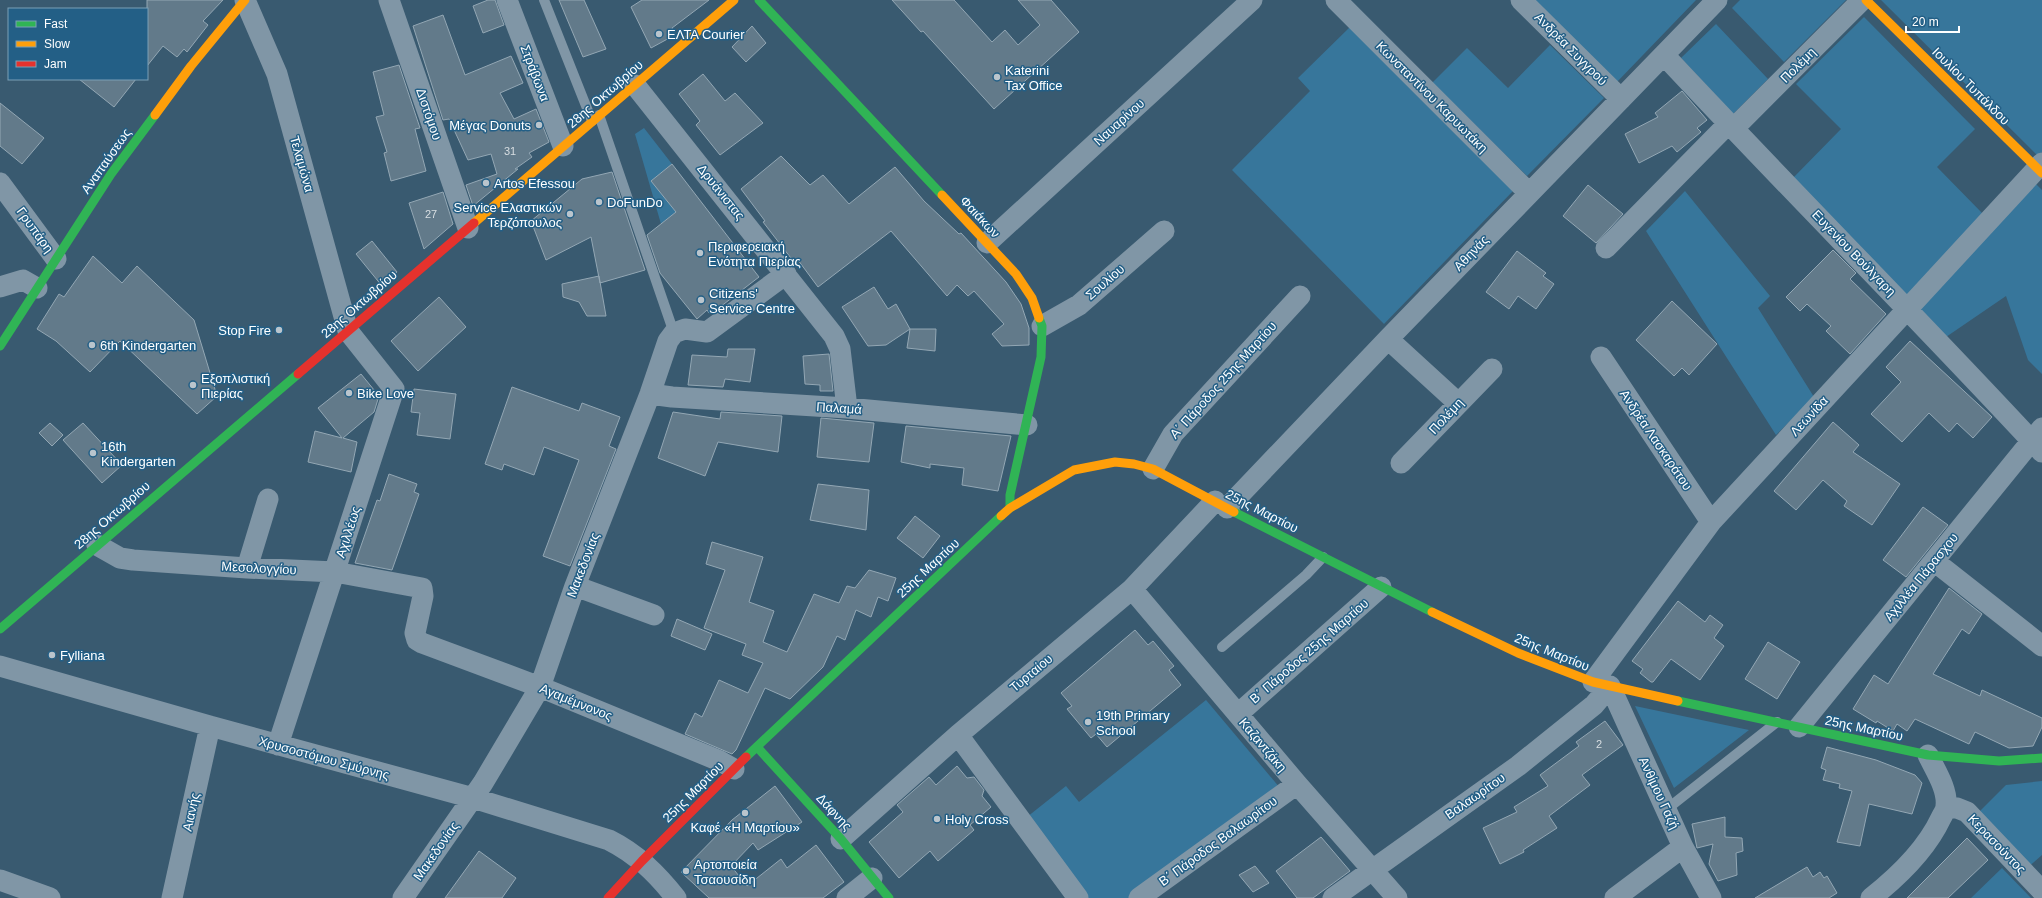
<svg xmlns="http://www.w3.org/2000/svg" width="2042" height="898" viewBox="0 0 2042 898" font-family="Helvetica,sans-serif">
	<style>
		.green { fill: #37769b }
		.building { fill: #627a8a; stroke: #93a7b4 }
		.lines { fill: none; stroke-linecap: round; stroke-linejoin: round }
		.lane { stroke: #8096a6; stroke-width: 10 }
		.street { stroke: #8096a6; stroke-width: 21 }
		.fast { stroke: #30b455; stroke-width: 9 }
		.slow { stroke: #ff9f0a; stroke-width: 9 }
		.jam { stroke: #e5322d; stroke-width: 9 }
		.poi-dot { fill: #bac5cd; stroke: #235f86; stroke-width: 1.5 }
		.labels { text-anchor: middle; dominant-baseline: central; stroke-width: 3; stroke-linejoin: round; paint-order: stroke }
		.number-label { font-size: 11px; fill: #d8dee2 }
		.poi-label { font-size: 13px; fill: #fff; stroke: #235f86; text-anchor: start }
		.street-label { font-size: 13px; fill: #fff; stroke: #235f86 }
	</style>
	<rect width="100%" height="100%" fill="#395a70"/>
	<path class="green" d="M1531 0H1696L1616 83Z
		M1740 0H1846L1784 62 1732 8Z
		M1881 0H2042V152L2038 156Z
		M1864 17 1975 129 1937 167 1984 215 1908 298 1793 178 1841 129 1796 84Z
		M1716 24 1768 79 1733 114 1681 58Z
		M1350 27 1513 191 1384 324 1232 170 1310 91 1298 78Z
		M1550 45 1604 98 1527 176 1432 83 1467 48 1508 88Z
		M644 128 672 164 652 181 676 212 661 224 635 134Z
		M2036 184 2042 190V374L2028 360 2006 296 1946 337 1919 309Z
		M1685 191 1770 296 1758 308 1814 397 1776 435 1646 231Z
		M1206 700 1280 788 1130 898H1088L1027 817 1066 786 1079 802Z
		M1635 706 1749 730 1674 788Z
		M2042 781V855L2027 868 1977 814 2006 785Z
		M2002 868 2031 898H1971Z"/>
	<path class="building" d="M147 0H223L203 21 208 25 187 52 184 49 177 57 163 46 147 66Z
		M488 0H495L504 25 483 33 473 6Z
		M559 0H584L606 49 583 57Z
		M642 0H709L672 28 675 34 673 36 651 48 631 7Z
		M892 0H954L992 42 1005 30 1018 45 1040 25 1018 0H1051L1079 32 994 109 923 31 921 32Z
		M443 15 465 75 511 56 523 83 500 93 514 119 536 109 549 142 529 153 532 157 515 169H518L473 206 466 185 497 174 491 154 468 160 449 119 443 120 413 26Z
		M752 26 766 43 746 62 732 47Z
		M399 65 420 128 415 129 426 171 391 181 384 153 387 152 376 117 384 115 373 72Z
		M703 74 725 101 735 93 763 123 720 155 696 125 700 121 679 94Z
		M79 79H136L114 107Z
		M1682 91 1707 120 1697 128 1701 132 1677 152 1672 146 1639 163 1625 134 1658 117 1655 113Z
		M0 103 44 138 22 164 0 146Z
		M781 156 810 185 823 175 849 204 895 167 924 201 959 234 961 233 1006 282 1021 304 1029 328V345L1002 346 992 334 1004 324 974 291 968 296 957 285 947 296 891 231 818 287 798 260 794 262 763 222 765 221 741 189Z
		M672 164 759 277 720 307 718 306 709 313 707 310 697 319 660 273 647 235 676 212 651 181Z
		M612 172 645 270 600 283 591 237 546 260 531 221 582 179Z
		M1588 185 1623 214 1596 243 1563 216Z
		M443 192 453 224 424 249 409 203Z
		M372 241 397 272 382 286 356 254Z
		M1833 250 1856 273 1850 279 1886 314 1850 354 1826 331 1831 326 1807 304 1800 311 1786 297Z
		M1517 251 1546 273 1543 276 1554 284 1536 309 1518 296 1509 309 1486 292Z
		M93 256 122 283 137 266 194 320 217 396 197 414 120 341 90 372 56 341 37 329 59 294 64 297Z
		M599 276 606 316H587L579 302 563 297 562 284Z
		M874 287 888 309 896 304 910 329 886 345 868 346 842 307Z
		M439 297 466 327 418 371 391 341Z
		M1672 301 1717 344 1689 375 1682 368 1674 376 1636 340Z
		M910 329H936L935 351 907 348Z
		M1910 341 1992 417 1973 438 1957 423 1949 432 1929 413 1902 442 1871 414 1901 382 1886 367Z
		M728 349H755L750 382 725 379 723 387 688 385 692 355 727 357Z
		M829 354 833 391H820V385L805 384 803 356Z
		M361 374 379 396 374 412 343 438 357 442 351 472 308 462 315 431 342 438 318 408Z
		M512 387 579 411 582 403 620 417 609 446 616 449 570 566 543 556 579 460 544 447 534 475 504 464 502 470 485 464Z
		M414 389 456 394 450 439 417 435 420 413 411 412Z
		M673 412 720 419 721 412 782 416 778 452 718 442 705 476 658 458Z
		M821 418 874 423 869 462 817 457Z
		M1833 422 1859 445 1853 452 1900 484 1872 525 1844 506 1847 501 1823 480 1796 510 1774 491Z
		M50 423 63 435 52 446 39 433Z
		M83 423 122 465 102 483 63 440Z
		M906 426 1011 436 998 491 962 485 964 468 930 464V468L901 462Z
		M389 474 417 484 414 492 419 494 392 570 355 563 377 500 380 501Z
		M818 484 869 490 866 530 810 520Z
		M1923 507 1948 525 1906 577 1883 560Z
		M915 516 940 536 923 558 897 538Z
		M712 542 763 557 749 602 774 611 763 642 787 652 814 594 839 603 847 586 855 588 869 570 896 578 888 601 878 597 871 617 856 610 845 640 837 636 823 667 790 699 765 688 736 750 732 754 685 734 695 713 702 717 719 680 748 693 763 663 742 655 746 644 704 628 725 570 706 564Z
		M1949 588 1982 614 1969 634 1962 629 1933 674 1980 696 1982 690 2042 718V727L2033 746 2009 748 1975 732 1969 744 1915 719 1907 731 1897 724 1893 731 1877 721 1876 723 1853 709 1874 675 1888 684Z
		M1678 601 1705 622 1710 615 1723 625 1714 638 1724 646 1700 680 1671 659 1653 682H1651L1640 673 1643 669 1632 661Z
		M677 619 712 634 705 650 671 636Z
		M1135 630 1148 645 1153 641 1174 666 1169 670 1181 685 1107 747 1096 734 1091 738 1067 709 1072 706 1061 693Z
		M1768 642 1800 662 1777 699 1745 679Z
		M1605 721 1623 745 1582 775 1590 785 1549 816 1557 828 1523 850 1524 852 1500 864 1483 828 1517 812 1514 807 1548 786 1540 775 1579 746 1576 742Z
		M1827 747 1876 760 1915 775 1922 783 1912 814 1869 804 1860 846 1837 842 1852 791 1839 788 1840 784 1823 780 1826 770 1821 768Z
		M957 766 967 778 974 777 984 790 982 796 991 807 970 825 974 830 938 861 930 851 899 878 869 842 903 812 897 805 929 777 936 785Z
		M775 786 802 822 758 850 753 843 731 866 747 886 781 859 787 868 816 845 844 882 823 898H709L681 872 732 820Z
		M1725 817V837L1742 838 1743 851 1736 853 1737 875 1718 881 1709 864 1713 844 1697 848 1692 824Z
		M1321 837 1350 871 1313 898H1297L1276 871Z
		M1967 838 1988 860 1948 898H1907Z
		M479 851 516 878 502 898H445Z
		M1255 866 1269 883 1253 892 1239 875Z
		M1807 867 1813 877 1820 872 1824 878 1827 876 1837 893 1829 898H1755Z"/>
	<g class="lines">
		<path class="lane" d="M544 0 592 121
			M599 115 674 333
			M1222 647 1306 575 1323 557
			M1667 809 1777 722"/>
		<path class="street" d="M245 0 277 74 348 331 394 389 278 745
			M389 0 468 228
			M507 0 563 146
			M1336 0 1529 193
			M1521 0 1621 99
			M1664 55C1789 189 1918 318 2042 452
			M635 85 834 336 840 349 847 408
			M1733 129 1862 0
			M0 183 56 259
			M987 243 1252 0
			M1606 248 1728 124
			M0 287 23 280 37 288
			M1042 326 1079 305 1164 231
			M1388 339 1458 403
			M1601 357 1711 522
			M650 394 672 397 847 408 1027 425
			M1401 463 1492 369
			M1153 469 1173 434 1300 296
			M1227 508 1388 339 1717 0
			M97 545 120 558 133 560 247 568 335 572 422 588 423 596 415 633 417 640 422 643 540 687 720 761 734 769
			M1934 561 2042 646
			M247 568 268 499
			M575 586 654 615
			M1132 589 1297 784 1397 898
			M0 666 210 726 473 798 609 840C637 854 657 874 676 898
			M1593 682 1711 522 2042 163
			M1238 714 1381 587
			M1799 727 2042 428
			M958 735 1078 898
			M1946 807 1957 808 1967 812 2042 891
			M841 839 958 735 1132 589 1215 501
			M0 880 50 898
			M172 898 210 726
			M403 898 483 783 540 687 575 586 650 394 668 341 674 333 685 329 707 332 786 274
			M847 898 872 878
			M1139 898 1297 784
			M1333 898 1518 766 1594 705 1610 686 1683 847 1711 898
			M1615 898 1683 847
			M1871 898C1899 876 1926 850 1941 818 1943 814 1946 810 1946 806 1948 789 1935 770 1928 755"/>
		<path class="fast" d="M759 0 942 195
			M0 346 111 174 155 115
			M1010 508V495L1041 357 1042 326 1039 318
			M1234 512 1432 612
			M0 629 298 374
			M1678 701 1928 755 1999 761 2042 758
			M757 747 841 839 889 898
			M746 757 1001 516"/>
		<path class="slow" d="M1866 0 2042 173
			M155 115 191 66 245 0
			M942 195 1016 274 1032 298 1039 318
			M474 223 734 0
			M1001 516 1010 508 1074 470 1115 462 1134 464 1153 469 1234 512
			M1432 612 1518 653 1593 682 1678 701"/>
		<path class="jam" d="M298 374 474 223
			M608 898 642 861 746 757"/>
	</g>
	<g class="poi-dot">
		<circle cx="659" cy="34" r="4"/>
		<circle cx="997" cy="77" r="4"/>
		<circle cx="539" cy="125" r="4"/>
		<circle cx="486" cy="183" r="4"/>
		<circle cx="599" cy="202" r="4"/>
		<circle cx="570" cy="214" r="4"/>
		<circle cx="700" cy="253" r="4"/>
		<circle cx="701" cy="300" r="4"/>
		<circle cx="279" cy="330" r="4"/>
		<circle cx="92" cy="345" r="4"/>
		<circle cx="193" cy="385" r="4"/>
		<circle cx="349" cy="393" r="4"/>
		<circle cx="93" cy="453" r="4"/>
		<circle cx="52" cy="655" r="4"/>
		<circle cx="1088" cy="722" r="4"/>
		<circle cx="745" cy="813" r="4"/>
		<circle cx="937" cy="819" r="4"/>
		<circle cx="686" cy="871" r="4"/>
	</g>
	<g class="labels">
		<g class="number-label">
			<text x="510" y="151">31</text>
			<text x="431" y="214">27</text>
			<text x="1599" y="744">2</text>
		</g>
		<g class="poi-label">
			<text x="667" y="34">ΕΛΤΑ Courier</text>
			<text x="1005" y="70">Katerini<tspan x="1005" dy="15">Tax Office</tspan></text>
			<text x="531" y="125" text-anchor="end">Μέγας Donuts</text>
			<text x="494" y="183">Artos Efessou</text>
			<text x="607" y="202">DoFunDo</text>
			<text x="562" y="207" text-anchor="end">Service Ελαστικών<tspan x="562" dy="15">Τερζόπουλος</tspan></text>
			<text x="708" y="246">Περιφερειακή<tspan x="708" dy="15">Ενότητα Πιερίας</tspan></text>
			<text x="709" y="293">Citizens'<tspan x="709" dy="15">Service Centre</tspan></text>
			<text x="271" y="330" text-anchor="end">Stop Fire</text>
			<text x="100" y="345">6th Kindergarten</text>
			<text x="201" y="378">Εξοπλιστική<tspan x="201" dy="15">Πιερίας</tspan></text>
			<text x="357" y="393">Bike Love</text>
			<text x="101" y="446">16th<tspan x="101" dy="15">Kindergarten</tspan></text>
			<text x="60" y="655">Fylliana</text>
			<text x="1096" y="715">19th Primary<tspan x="1096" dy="15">School</tspan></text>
			<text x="945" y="819">Holy Cross</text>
			<text x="745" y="827" text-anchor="middle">Καφέ «Η Μαρτίου»</text>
			<text x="694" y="864">Αρτοποιεία<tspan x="694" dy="15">Τσαουσίδη</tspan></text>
		</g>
		<g class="street-label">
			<text transform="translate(1571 49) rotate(45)">Ανδρέα Συγγρού</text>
			<text transform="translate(1798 65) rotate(-45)">Πολέμη</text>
			<text transform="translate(535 73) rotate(69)">Στράβωνα</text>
			<text transform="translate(1971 86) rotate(45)">Ιουλίου Τυπάλδου</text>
			<text transform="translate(605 94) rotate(-41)">28ης Οκτωβρίου</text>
			<text transform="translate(1432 97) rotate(45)">Κωνσταντίνου Καρυωτάκη</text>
			<text transform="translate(429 114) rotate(71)">Διστόμου</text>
			<text transform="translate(1119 122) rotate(-42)">Ναυαρίνου</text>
			<text transform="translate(106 161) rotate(-55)">Αναπαύσεως</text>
			<text transform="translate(302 164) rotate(74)">Τελαμώνα</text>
			<text transform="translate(721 192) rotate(51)">Δρυάνιστας</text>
			<text transform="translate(980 217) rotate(47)">Φαιάκων</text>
			<text transform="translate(35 230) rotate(54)">Γρυπάρη</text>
			<text transform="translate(1471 253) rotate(-46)">Αθηνάς</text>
			<text transform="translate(1854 253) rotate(46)">Ευγενίου Βούλγαρη</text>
			<text transform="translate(1105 282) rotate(-41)">Σουλίου</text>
			<text transform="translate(359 304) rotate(-41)">28ης Οκτωβρίου</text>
			<text transform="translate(1223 380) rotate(-48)">Α΄ Πάροδος 25ης Μαρτίου</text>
			<text transform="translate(839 408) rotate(4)">Παλαμά</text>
			<text transform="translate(1446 416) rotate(-47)">Πολέμη</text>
			<text transform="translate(1809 416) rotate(-47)">Λεωνίδα</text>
			<text transform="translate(1656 440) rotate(56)">Ανδρέα Λασκαράτου</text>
			<text transform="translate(1262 511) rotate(27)">25ης Μαρτίου</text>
			<text transform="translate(112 515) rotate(-41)">28ης Οκτωβρίου</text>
			<text transform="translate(348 532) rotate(-72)">Αχιλλέως</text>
			<text transform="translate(583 565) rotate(-69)">Μακεδονίας</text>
			<text transform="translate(259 568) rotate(3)">Μεσολογγίου</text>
			<text transform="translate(928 568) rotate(-43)">25ης Μαρτίου</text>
			<text transform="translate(1921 577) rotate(-51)">Αχιλλέα Πάρασχου</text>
			<text transform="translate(1309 651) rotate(-41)">Β΄ Πάροδος 25ης Μαρτίου</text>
			<text transform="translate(1552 652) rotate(22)">25ης Μαρτίου</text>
			<text transform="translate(1031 673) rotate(-40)">Τυρταίου</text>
			<text transform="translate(576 702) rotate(22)">Αγαμέμνονος</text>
			<text transform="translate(1864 728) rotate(12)">25ης Μαρτίου</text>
			<text transform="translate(1263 745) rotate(50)">Καζαντζάκη</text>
			<text transform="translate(324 758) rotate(15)">Χρυσοστόμου Σμύρνης</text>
			<text transform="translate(693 792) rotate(-45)">25ης Μαρτίου</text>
			<text transform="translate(1659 793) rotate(65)">Ανθίμου Γαζή</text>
			<text transform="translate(1475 796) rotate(-35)">Βαλαωρίτου</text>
			<text transform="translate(191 812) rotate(-78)">Αιανής</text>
			<text transform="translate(834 812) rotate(47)">Δάφνης</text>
			<text transform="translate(1218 841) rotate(-36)">Β΄ Πάροδος Βαλαωρίτου</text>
			<text transform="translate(1997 844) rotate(46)">Κερασούντος</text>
			<text transform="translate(436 851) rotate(-55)">Μακεδονίας</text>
		</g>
	</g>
	<rect x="8" y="8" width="140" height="72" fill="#235f86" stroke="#7b9fb6"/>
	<rect x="16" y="21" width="20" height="6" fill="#30b455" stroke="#7b9fb6"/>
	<text x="44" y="28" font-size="12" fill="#ffffff">Fast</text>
	<rect x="16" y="41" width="20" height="6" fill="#ff9f0a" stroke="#7b9fb6"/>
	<text x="44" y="48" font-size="12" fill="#ffffff">Slow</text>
	<rect x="16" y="61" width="20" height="6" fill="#e5322d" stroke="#7b9fb6"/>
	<text x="44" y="68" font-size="12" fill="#ffffff">Jam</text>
	<path d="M1906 26v6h53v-6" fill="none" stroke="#ffffff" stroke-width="2"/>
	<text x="1912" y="26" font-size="12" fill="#ffffff" stroke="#235f86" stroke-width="3" paint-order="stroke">20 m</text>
</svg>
